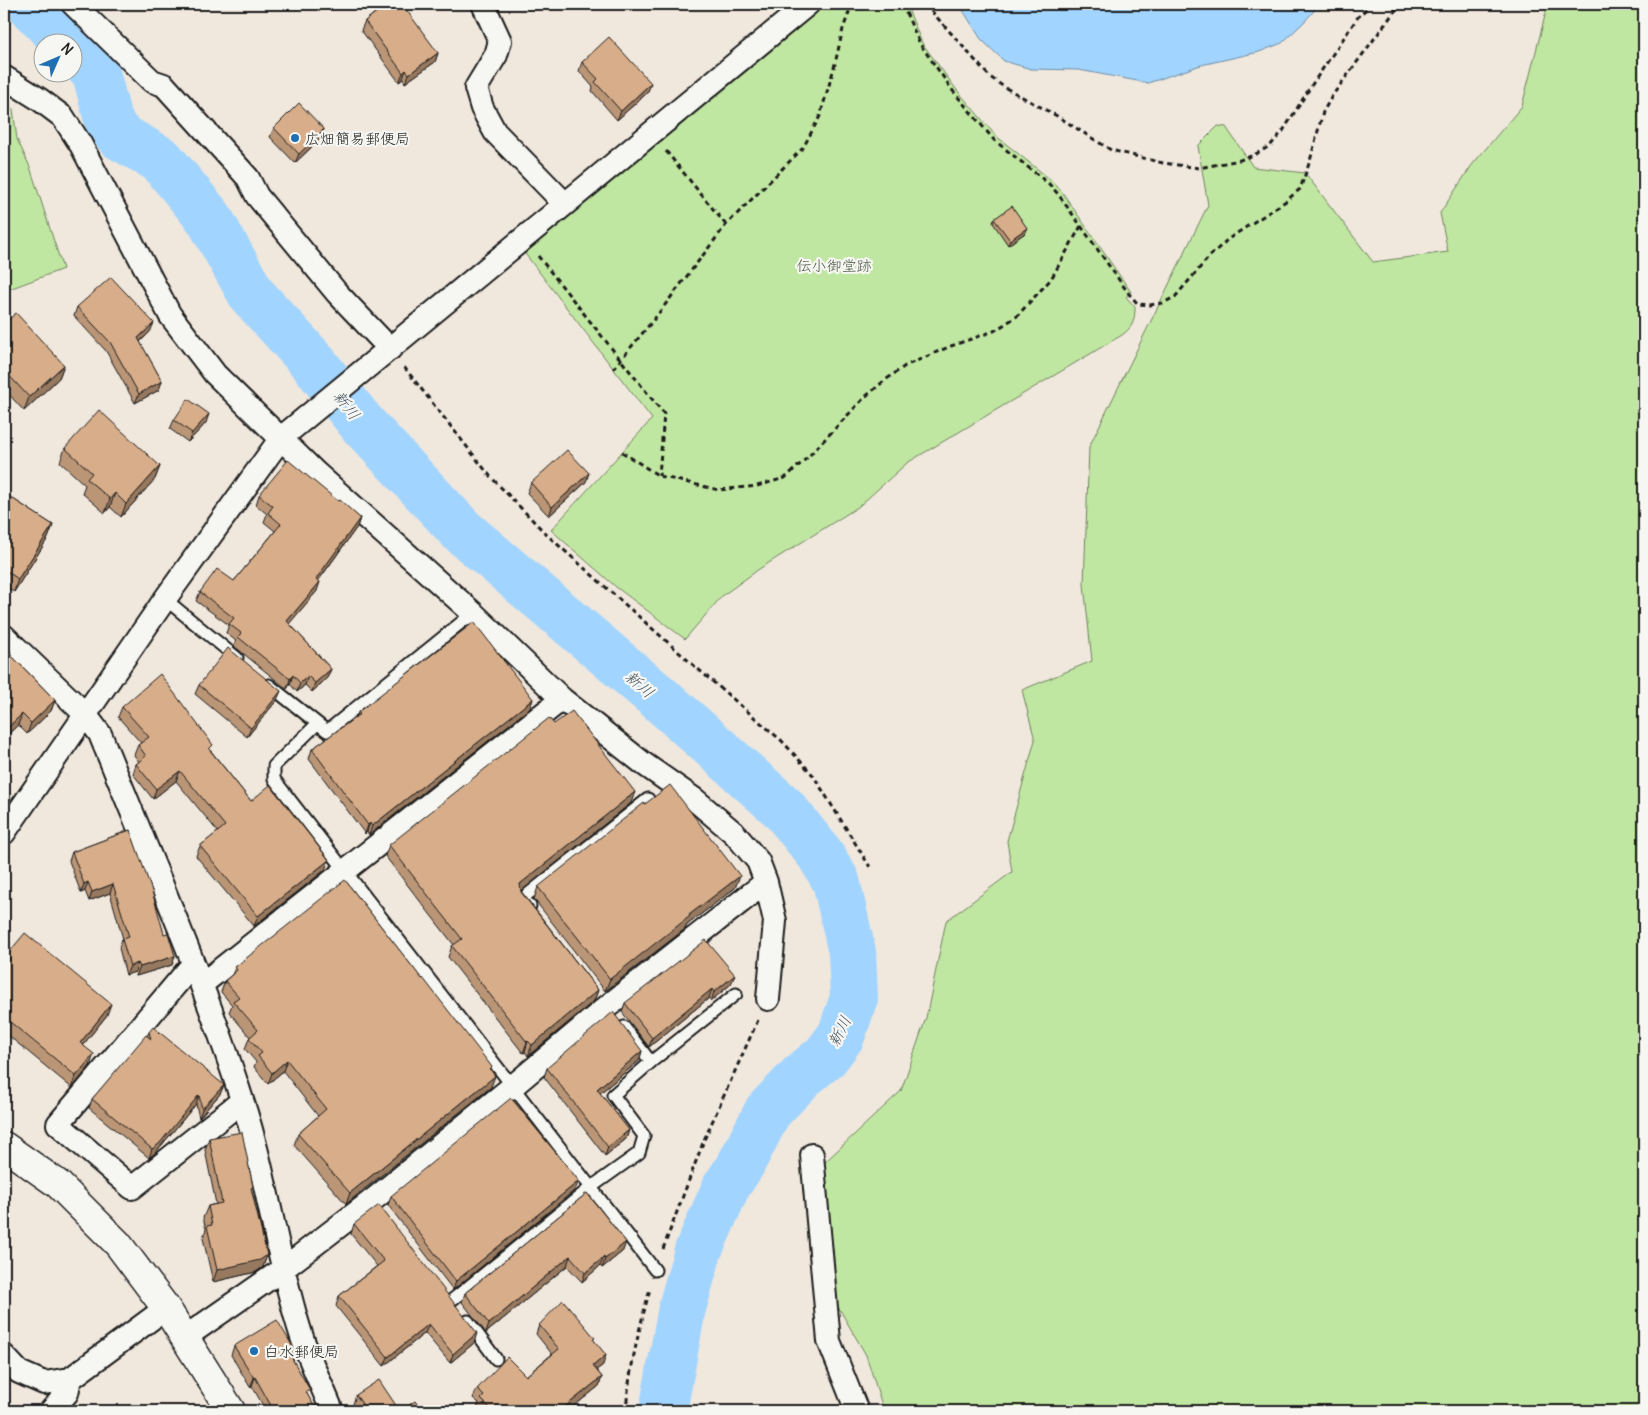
<svg xmlns="http://www.w3.org/2000/svg" width="1648" height="1415" viewBox="0 0 1648 1415" font-family="Delius,'Klee One',sans-serif">
	<style>
		.green { fill: #c0e7a1; stroke: #6e825e }
		.water { fill: #a1d5ff; stroke: #6c8ba4 }
		.lines { fill: none; stroke-linecap: round; stroke-linejoin: round }
		.river { stroke: #a1d5ff; stroke-width: 48 }
		.service-casing { stroke: #1c1c1c; stroke-width: 15 }
		.minor-casing { stroke: #1c1c1c; stroke-width: 26 }
		.tertiary-casing { stroke: #1c1c1c; stroke-width: 31 }
		.path { stroke: #1c1c1c; stroke-width: 3; stroke-dasharray: 5 4; stroke-linecap: butt }
		.service { stroke: #f6f6f2; stroke-width: 11 }
		.minor { stroke: #f6f6f2; stroke-width: 22 }
		.tertiary { stroke: #f6f6f2; stroke-width: 28 }
		.wall { fill: #ba9576; stroke: #1c1c1c }
		.shaded-wall { fill: #977960; stroke: #1c1c1c }
		.building { fill: #d8ad89; stroke: #1c1c1c }
		.poi-dot { fill: #1f6fb2; stroke: #f6f6f2; stroke-width: 2 }
		.labels { text-anchor: middle; dominant-baseline: central; stroke-width: 4.5; stroke-linejoin: round; paint-order: stroke }
		.poi-label { font-size: 15px; fill: #1c1c1c; stroke: #f6f6f2; text-anchor: start }
		.park-label { font-size: 15px; fill: #4d5944; stroke: #f6f6f2 }
		.water-label { font-size: 16px; font-style: italic; fill: #445460; stroke: #f6f6f2 }
	</style>
	<rect width="100%" height="100%" fill="#f0e7dd"/>
	<filter id="ink" filterUnits="userSpaceOnUse"><feTurbulence type="fractalNoise" baseFrequency=".02" numOctaves="2"/><feDisplacementMap in="SourceGraphic" scale="10" xChannelSelector="R" yChannelSelector="G"/><feConvolveMatrix kernelMatrix="1 2 1 2 8 2 1 2 1" color-interpolation-filters="sRGB"/></filter>
	<g filter="url(#ink)">
		<path class="green" d="M824 4H906L922 43 956 89 996 136 1051 180 1062 192 1131 292 1126 297 1135 307C1135 320 1133 327 1122 335L907 463 858 507 759 569 722 596 685 639 616 587 551 530 652 419 523 251Z
			M1548 4H1644V1411H884L866 1355 819 1274 810 1176 901 1091 926 1018 946 921 1012 872 1007 841 1035 740 1022 690 1092 661 1084 584 1089 447 1208 205 1198 146 1218 126 1226 127 1253 167 1305 173 1373 262 1448 252 1440 213 1472 165 1522 106Z
			M4 104 13 109 17 139 30 167 63 269 4 291Z"/>
		<path class="water" d="M959 4H1320L1304 22 1282 43 1259 52 1201 65 1148 83 1079 70 1031 69 1004 61 981 39Z"/>
		<g class="lines">
			<path class="river" d="M29 4 66 42
				M72 49 96 73 108 120 119 136 161 160 209 218 252 295 312 361 363 425 462 531 665 703 783 808 820 854 836 881 852 952 854 998 841 1036 826 1056 802 1076 768 1111 741 1164 726 1187 698 1251 682 1308 663 1411"/>
			<g class="service-casing">
				<path id="service" d="M165 599 237 658
					M269 685 327 731 473 613
					M317 724 274 766V779L655 1270
					M530 906 523 898 648 799
					M624 1027 651 1062
					M452 1300 590 1188 639 1153 644 1136 613 1095 651 1062 736 994
					M468 1321 496 1359"/>
			</g>
			<g class="minor-casing">
				<path id="minor" d="M73 4 152 81 164 85 248 178 257 196 337 293 390 349
					M483 4 500 41 496 55 476 88 482 108 495 132 565 204
					M4 77 39 99 63 117 81 145 170 315 215 374 316 473 473 613 562 699 644 764 694 799 734 833 758 861 766 882 775 921 768 999
					M4 636 85 714 100 734C149 855 202 975 242 1100 267 1175 276 1255 300 1331 308 1358 322 1385 332 1411
					M4 833 165 599 281 438 808 4
					M193 964 58 1124 132 1188 242 1101
					M202 984 562 699
					M812 1155 829 1341 857 1411
					M184 1338 283 1269 374 1199 513 1086 608 1006 766 882
					M4 1356 19 1372 44 1383 70 1379 166 1308
					M51 1411 67 1393 70 1379"/>
			</g>
			<g class="tertiary-casing">
				<path id="tertiary" d="M4 1146 58 1184 118 1244 166 1308 231 1411"/>
			</g>
			<path class="path" d="M925 4 990 77 1004 87 1057 116 1111 150 1163 163 1199 168 1240 160 1254 155 1270 146 1283 131 1311 86 1358 17 1371 4
				M666 151 726 225
				M1081 226 1129 294 1138 304 1150 305 1163 303 1175 297 1209 257 1228 239 1286 201 1300 189 1310 161 1323 112 1332 96 1400 4
				M538 256 664 414 659 476
				M404 367 490 476 547 535 691 663 782 741 813 775 870 867
				M613 369 655 318 726 225 803 148 820 116 834 68 843 29 852 4
				M622 452 659 476 719 490 757 486 785 478 807 458 864 398 884 381 905 366 951 346 994 331 1016 317 1051 279 1081 226 1058 194 1049 184 994 140 953 91 920 44 902 4
				M663 1249 704 1140 758 1020
				M626 1411C629 1370 639 1329 650 1289"/>
			<use href="#service" class="service"/>
			<use href="#minor" class="minor"/>
			<use href="#tertiary" class="tertiary"/>
		</g>
		<path class="wall" d="M377 6 438 53 435 62 405 83 403 79 399 82 361 30 365 21 375 13Z
			M582 62 648 92 617 120 592 91 593 87 579 71Z
			M274 128 324 129 321 138 295 163 270 137Z
			M994 219 1025 233 1008 245 993 223Z
			M77 307 150 332 140 342 162 381 159 390 135 403 106 351 74 316Z
			M4 324 64 365 59 378 24 411 4 389Z
			M174 420 206 423 188 442 170 429Z
			M65 448 160 466 155 479 121 517 110 507 105 513 82 493 85 485 60 462Z
			M586 482 549 516 527 493 531 483Z
			M4 493 53 525 48 538 14 592 4 586Z
			M259 495 338 501 360 518 357 527 319 580 317 591 289 623 331 669 327 678 312 692 305 685 297 692 290 684 287 689 234 646 236 641 226 633 229 625 196 601 200 592 234 581 275 531 264 522 267 514 256 505Z
			M4 644 10 654 55 700 51 711 27 734 18 725 4 738Z
			M199 685 277 700 247 737 195 694Z
			M533 699 530 708 369 835 367 832 365 834 309 759 312 749 357 717 358 712Z
			M122 707 211 751 251 801 325 870 254 926 196 856 200 846 218 832 176 781 153 799 133 774 136 764 139 762 134 755 138 745 141 743 118 717Z
			M631 803 521 891 598 990 594 1001 528 1056 525 1052 523 1053 448 957 452 946 454 945 385 856 389 845Z
			M130 830 164 934 175 956 172 965 136 976 135 972 126 975 119 948 122 939H123L110 893 89 901 85 891 81 893 69 861 72 852Z
			M538 887 735 888 687 925 685 929 605 991 534 899Z
			M6 956 107 1015 83 1045 90 1066 72 1088 4 1032V962Z
			M235 967 491 1071V1087L346 1204 294 1145 298 1134 318 1116 283 1071 268 1084 254 1067 256 1062 245 1049 249 1038 250 1037 229 1012 232 1005 221 992 225 981 232 975Z
			M731 984 711 1001 709 998 649 1047 622 1012 625 1003Z
			M149 1032 224 1085 220 1094 199 1118 196 1104 155 1153 149 1158 89 1108 92 1099 147 1036Z
			M642 1051 639 1061 600 1093 629 1130 626 1139 605 1156 544 1077 547 1068Z
			M209 1138 252 1192 267 1255 263 1267 256 1272 213 1282 203 1238 206 1229 203 1218 208 1206 216 1204 205 1150Z
			M575 1190 453 1290 388 1205 391 1196Z
			M587 1193 623 1251 602 1268 600 1266 582 1282 567 1266 486 1333 462 1302 465 1293Z
			M354 1224 474 1343 450 1363 425 1333 384 1366 336 1306 339 1296 377 1266 351 1234Z
			M539 1325 594 1340 603 1365 596 1370 602 1377 599 1386 568 1411H481L477 1408 479 1403 473 1398 477 1389 526 1376 552 1354 536 1334Z
			M234 1346 296 1352 293 1360 308 1396 317 1411H266L252 1386 250 1387 231 1355Z
			M356 1395 396 1411H358L353 1404Z"/>
		<path class="shaded-wall" d="M438 53 435 62 405 83 409 74Z
			M406 70 403 79 399 82 403 73Z
			M651 83 648 92 617 120 621 111Z
			M324 129 321 138 295 163 299 154Z
			M1027 228 1025 233 1008 245 1010 240Z
			M154 323 150 332 134 347 138 338Z
			M64 365 59 378 24 411 29 397Z
			M162 381 159 390 135 403 139 394Z
			M209 414 206 423 188 442 192 433Z
			M160 466 155 479 121 517 126 504Z
			M589 473 586 482 549 516 552 507Z
			M115 493 110 507 105 513 110 499Z
			M360 518 357 527 313 588 316 579Z
			M53 525 48 538 14 592 18 579Z
			M320 582 317 591 284 630 287 621Z
			M331 669 327 678 312 692 315 683Z
			M293 675 290 684 287 689 290 679Z
			M308 676 305 685 297 692 300 683Z
			M281 691 277 700 247 737 251 728Z
			M533 699 530 708 369 835 372 826Z
			M55 700 51 711 27 734 31 723Z
			M22 714 18 725 4 738V731Z
			M180 771 176 781 153 799 156 789Z
			M635 792 631 803 516 895 520 884Z
			M370 823 367 832 365 834 368 825Z
			M329 860 325 870 254 926 258 916Z
			M740 876 735 888 687 925 685 929 605 991 610 979 689 915Z
			M88 882 85 891 81 893 84 884Z
			M113 884 110 893 89 901 92 892Z
			M175 956 172 965 136 976 140 967Z
			M138 963 135 972 126 975 130 966Z
			M735 975 731 984 711 1001 714 992Z
			M712 989 709 998 649 1047 652 1038Z
			M598 990 594 1001 528 1056 532 1045Z
			M111 1004 107 1015 76 1054 80 1043Z
			M528 1041 525 1052 523 1053 527 1042Z
			M642 1051 639 1061 594 1098 597 1089Z
			M94 1054 90 1066 72 1088 76 1076Z
			M287 1060 283 1071 268 1084 272 1073Z
			M495 1076 491 1087 346 1204 350 1193Z
			M224 1085 220 1094 199 1118 202 1109Z
			M199 1095 196 1104 155 1153 149 1158 152 1149Z
			M629 1130 626 1139 605 1156 608 1147Z
			M579 1181 575 1190 453 1290 456 1281Z
			M626 1242 623 1251 602 1268 605 1259Z
			M267 1255 263 1267 256 1272 213 1282 217 1270Z
			M570 1256 567 1266 486 1333 489 1324Z
			M604 1257 600 1266 582 1282 585 1273Z
			M429 1324 425 1333 384 1366 388 1357Z
			M477 1333 474 1343 450 1363 453 1354Z
			M296 1352 293 1361 290 1355Z
			M606 1355 603 1365 590 1375 593 1366Z
			M255 1377 252 1386 250 1387 254 1378Z
			M602 1377 599 1386 568 1411H560Z"/>
		<path class="building" d="M381 4H402L438 53 409 74 406 70 403 73 365 21 379 10 377 6Z
			M609 37 651 83 621 111 595 82 598 79 582 62Z
			M299 103 324 129 299 154 274 128Z
			M1012 206 1027 228 1010 240 994 219Z
			M111 277 154 323 138 338 162 381 139 394 110 342 77 307Z
			M16 313 64 365 29 397 4 370V324Z
			M188 399 209 414 192 433 174 420Z
			M99 410 160 466 126 504 115 493 110 499 87 479 92 473 65 448Z
			M567 450 589 473 552 507 531 483Z
			M288 460 338 501 340 500 360 518 316 579 320 582 287 621 331 669 315 683 308 676 300 683 293 675 290 679 238 637 241 633 229 624 234 618 200 592 217 569 234 581 281 524 268 513 273 506 259 495Z
			M4 493 53 525 18 579 4 569Z
			M474 622 533 699 372 826 370 823 368 825 312 749 360 714 358 712Z
			M4 644 11 652 9 653 55 700 31 723 22 714 4 731Z
			M228 648 281 691 251 728 199 685Z
			M160 674 213 745 209 749 251 801 270 785 329 860 258 916 200 846 225 826 180 771 156 789 136 764 146 756 138 745 149 737 122 707Z
			M572 711 635 792 520 884 521 892 598 990 532 1045 528 1041 527 1042 452 946 462 939 389 845 549 718 554 724Z
			M670 785 740 876 689 915 690 916 610 979 538 887 644 803 645 804Z
			M130 830 152 891 164 934 168 933 175 956 140 967 138 963 130 966 122 939 129 937 113 884 92 892 88 882 84 884 72 852Z
			M345 880 422 979 423 978 492 1067 490 1069 495 1076 350 1193 298 1134 326 1109 287 1060 272 1073 258 1056 262 1053 249 1038 258 1030 233 1001 239 997 225 981 237 970 235 967Z
			M25 933 111 1004 80 1043 94 1054 76 1076 4 1017V967L10 959 6 956Z
			M706 940 735 975 714 992 712 989 652 1038 625 1003Z
			M613 1012 642 1051 597 1089 629 1130 608 1147 547 1068Z
			M153 1027 224 1085 202 1109 199 1095 159 1144 152 1149 92 1099 146 1035 151 1039 149 1032Z
			M511 1098 579 1181 456 1281 391 1196Z
			M242 1132 253 1187 251 1188 267 1255 260 1260 217 1270 207 1226 212 1225 208 1206 222 1203 209 1138Z
			M587 1193 626 1242 605 1259 604 1257 585 1273 570 1256 489 1324 465 1293Z
			M379 1205 477 1333 453 1354 429 1324 388 1357 339 1296 384 1261 354 1224Z
			M563 1300 595 1338 593 1339 606 1355 593 1366 602 1377 561 1410 562 1411H493L481 1399 484 1396 477 1389 507 1357 526 1376 559 1349 539 1325Z
			M277 1320 296 1352 290 1355 310 1390 306 1392 317 1411H274L255 1377 254 1378 234 1346Z
			M379 1380 397 1407 392 1411H367L356 1395Z
			M415 1401 422 1411H401Z"/>
	</g>
	<g class="poi-dot">
		<circle cx="295" cy="138" r="5"/>
		<circle cx="254" cy="1351" r="5"/>
	</g>
	<g class="labels">
		<g class="poi-label">
			<text x="305" y="138">広畑簡易郵便局</text>
			<text x="264" y="1351">白水郵便局</text>
		</g>
		<g class="park-label">
			<text x="834" y="265">伝小御堂跡</text>
		</g>
		<g class="water-label">
			<text transform="translate(347 405) rotate(52)">新川</text>
			<text transform="translate(640 684) rotate(41)">新川</text>
			<text transform="translate(839 1031) rotate(-64)">新川</text>
		</g>
	</g>
	<rect width="1648" height="1415" fill="none" stroke="#f6f6f2" stroke-width="20"/>
	<rect x="10" y="10" width="1628" height="1395" fill="none" stroke="#1c1c1c" stroke-width="2" filter="url(#ink)"/>
	<g transform="translate(58 58) rotate(45)"><circle r="24" fill="#f6f6f2" stroke="#9f9f9c"/>
	<path d="M0-4L9 19L0 12L-9 19Z" fill="#1f6fb2"/>
	<text y="-8" font-size="14" font-weight="bold" text-anchor="middle" fill="#1c1c1c">N</text>
	</g>
</svg>
